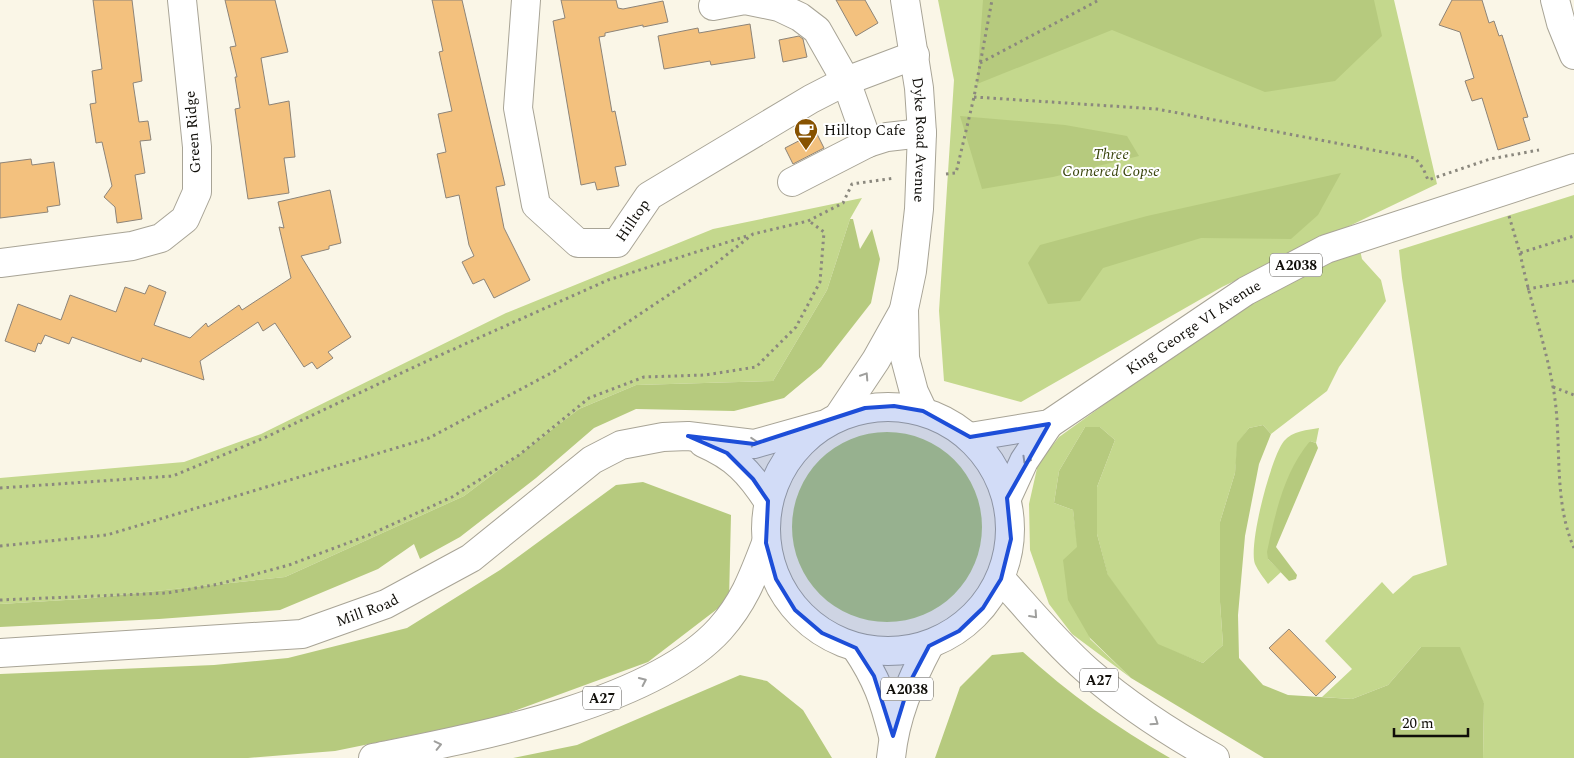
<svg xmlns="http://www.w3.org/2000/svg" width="1574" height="758" viewBox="0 0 1574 758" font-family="Spectral,serif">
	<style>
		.green { fill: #c4d88d }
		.forest { fill: #b6ca7e }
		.building { fill: #f3c17e; stroke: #8d8478 }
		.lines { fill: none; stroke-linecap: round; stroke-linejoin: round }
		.minor-casing { stroke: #a8a496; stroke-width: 30 }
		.major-casing { stroke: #a8a496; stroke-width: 30 }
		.highway-casing { stroke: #a8a496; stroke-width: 30 }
		.path { stroke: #8b887e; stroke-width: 3; stroke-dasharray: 2.5 4; stroke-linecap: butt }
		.minor { stroke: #fff; stroke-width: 28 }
		.major { stroke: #fff; stroke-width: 28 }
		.highway { stroke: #fff; stroke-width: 28 }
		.oneway { stroke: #9f9f9d }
		.marked { fill: #1d4ed8; fill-opacity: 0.2; stroke: #1d4ed8; stroke-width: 4; stroke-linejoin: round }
		.labels { text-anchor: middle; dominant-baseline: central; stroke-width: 4; stroke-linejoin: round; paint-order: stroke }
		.shield { fill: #fff; stroke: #585653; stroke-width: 1 }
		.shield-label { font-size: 14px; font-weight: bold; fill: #100e09 }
		.poi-label { font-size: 15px; fill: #100e09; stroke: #fff; text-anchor: start }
		.street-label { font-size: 15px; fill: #100e09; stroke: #fff }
		.park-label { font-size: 15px; font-style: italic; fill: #39440b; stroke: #fff }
	</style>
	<rect width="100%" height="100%" fill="#faf6e7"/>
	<path class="green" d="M938 0H1394L1437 184 1222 287 1021 402 944 381 939 311 954 80Z
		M1574 195V758H1483L1484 703 1421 647 1388 685 1352 699 1322 697 1352 669 1325 641 1382 582 1393 594 1413 576 1447 565 1402 278 1399 250Z
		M862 198 850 219 827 290 773 381 636 385 579 409 464 496 285 577 82 599 0 604V478L184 462 261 434 506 313 713 229Z
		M1360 250 1362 259 1381 280 1386 301 1339 367 1327 391 1271 434 1263 425 1249 428 1238 443 1235 473 1220 522V602L1223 645 1203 663 1158 645 1108 576 1097 534V487L1115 440 1100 427H1085L1059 471 1054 503 1073 510 1090 639 1131 678 1072 634 1049 604 1030 550 1029 504 1038 464 1059 437 1180 350 1267 292 1325 263Z
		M1319 428 1316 443 1310 441 1268 559 1281 572 1268 584C1264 578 1258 571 1255 564 1248 545 1271 457 1284 441 1292 431 1308 430 1319 428Z"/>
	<path class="forest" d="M983 0H1374L1382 36 1335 81 1265 92 1112 30 977 84Z
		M960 116 1065 125 1127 136 1139 156 1053 177 982 189Z
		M1341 173 1318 215 1291 239 1201 238 1103 268 1080 301 1048 304 1028 263 1040 245 1147 216Z
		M850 219H853L860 249 872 229 880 259 871 303 821 367 784 398 734 411 636 409 594 428 536 478 460 537 420 559 414 544 378 569 280 610 159 619 0 627V604L82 599 285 577 464 496 579 409 636 385 773 381 827 290Z
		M1263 425 1271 434 1259 464 1245 536 1238 615 1239 658 1263 685 1288 695 1352 699 1388 685 1421 647H1460L1484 703 1483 758H1264L1131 678 1090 638 1068 600 1063 560 1077 547 1073 510 1054 503 1059 471 1085 427H1100L1115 440 1097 487V534L1108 575 1158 644 1203 663 1223 645 1220 602V522L1235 473 1237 443 1249 428Z
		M792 527a95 95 0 1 1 190 0a95 95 0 1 1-190 0Z
		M1310 441 1316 443 1318 448 1276 547 1297 575 1296 579 1289 581 1268 559 1267 552C1275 514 1284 472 1310 441Z
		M643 482 731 515 729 600 648 662 492 719 335 751 248 758H0V674L214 665 288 658 407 628 500 570 616 485Z
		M1023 652C1068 693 1117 728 1170 758H935L960 687 992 655Z
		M740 675 767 681 803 710 832 758H513L577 745Z"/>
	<path class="building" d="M93 0H132L142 81 133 83 139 122 148 121 151 140 140 141 145 173 135 175 142 219 117 223 115 207 104 197 112 186 102 142 96 143 90 104 96 103 92 71 102 69Z
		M225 0H275L288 52 261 58 269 105 289 101 295 157 284 158 289 193 248 199 235 109 240 108 235 77H237L230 47 236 46Z
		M432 0H462L505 185 496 187 504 228 530 280 494 298 484 279 473 284 462 262 474 256 469 245 459 195 446 198 437 154 446 152 438 114 452 111 439 52 443 51Z
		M561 0H616L618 8 623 9 663 1 668 22 643 27V25L605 33V36L599 37 612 112 615 111 626 165 615 167 619 186 597 190 595 182 581 185 553 21 565 18Z
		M836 0H865L878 23 856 36Z
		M1452 0H1482L1489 23 1494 21 1499 36 1502 35 1528 117 1523 118 1530 140 1498 150 1482 98 1472 101 1465 81 1474 78 1460 32 1439 25Z
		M750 24 755 58 711 65 710 61 664 69 658 36 698 28 699 33Z
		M799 36 803 39 807 57 783 62 779 40Z
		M816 132 824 148 793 164 785 148Z
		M31 159 32 165 54 162 60 205 47 207 48 212 0 218V163Z
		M330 190 341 243 329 246V249L301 256 351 337 328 352 333 358 317 369 312 362 304 367 275 323 263 331 258 322 200 361 204 380 142 358 141 362 72 337 69 344 45 335 41 344 38 343 35 352 5 341 18 304 61 320 70 295 116 312 125 287 145 294 149 285 166 292 154 325 190 338 206 323 208 327 239 305 242 310 291 278 279 227 284 228 278 202Z
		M1289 629 1336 677 1316 696 1269 648Z"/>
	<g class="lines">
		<g class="minor-casing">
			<g id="minor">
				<path id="s1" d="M526 0 518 108 536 205 578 243H617L649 196 811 99 846 81 915 55"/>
				<path id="s2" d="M905 0 919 88 922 133 919 209 912 271 904 309 905 358 914 392 923 411"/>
				<path d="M1555 0 1561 23 1574 55"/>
				<path d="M713 6 745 0 779 7 800 17 817 30 846 81 868 143"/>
				<path d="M792 182 868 143 887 137 922 133"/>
				<path d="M0 263 132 246 161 238 185 219 197 192V147L182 0"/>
				<path d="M838 417 876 360 904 310"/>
				<path d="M703 443C735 457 749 472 768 501"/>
				<path id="s3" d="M0 653 302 634 386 604 471 558 592 460 621 445 663 437 688 436 754 444 822 425"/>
			</g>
		</g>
		<g class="major-casing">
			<g id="major">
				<circle cx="888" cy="529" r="122"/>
				<path id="s4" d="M970 437 1049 424 1246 291 1326 249 1574 168"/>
				<path d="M1007 498 1024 461 1049 424"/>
				<path d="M856 648C877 679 884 700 893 736"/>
				<path d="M891 758C895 717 910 682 929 646"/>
			</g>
		</g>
		<g class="highway-casing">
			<path id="highway" d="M1001 579C1029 610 1056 643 1088 671 1127 705 1170 733 1215 758
				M373 758C472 738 651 705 720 629 744 602 753 577 766 543"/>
		</g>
		<path class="path" d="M980 63 1099 0
			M974 97 1157 109 1415 158 1423 168 1428 180 1490 159 1539 150
			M946 174 956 173 974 97 992 0
			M1509 216 1520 253 1574 236
			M1520 253C1529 298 1545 342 1553 387 1563 439 1552 498 1574 548
			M1527 289 1574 281
			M1553 387 1574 395
			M0 488 173 476 264 438 427 361 608 280 750 235
			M0 546 107 535 429 438 553 372 715 264 753 234 808 221 843 203 852 184 895 178
			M0 600 167 593 219 584 289 565 369 535 452 497 519 455 589 398 644 377 705 375 756 367 796 327 820 282 824 232 809 221"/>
		<use href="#minor" class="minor"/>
		<use href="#major" class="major"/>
		<use href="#highway" class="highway"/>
	</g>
	<defs><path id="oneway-chevron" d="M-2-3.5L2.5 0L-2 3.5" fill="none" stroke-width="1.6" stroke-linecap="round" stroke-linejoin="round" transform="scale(1.25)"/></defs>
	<g class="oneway">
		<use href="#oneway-chevron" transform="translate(865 376) rotate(-57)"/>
		<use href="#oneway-chevron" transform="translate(754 442) rotate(-4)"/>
		<use href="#oneway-chevron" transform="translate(1026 460) rotate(120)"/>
		<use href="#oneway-chevron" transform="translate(1034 615) rotate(48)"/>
		<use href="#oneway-chevron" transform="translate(643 681) rotate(-25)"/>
		<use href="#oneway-chevron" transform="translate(1155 722) rotate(34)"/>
		<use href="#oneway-chevron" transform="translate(438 745) rotate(-13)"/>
	</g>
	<path class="marked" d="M894 406 923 411 970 437 1049 424 1007 498 1011 539 1001 579 983 608 959 631 929 646 909 684 893 736 874 676 856 648 822 633 795 610 776 579 766 543 768 501 753 479 727 453 688 436 754 444 865 408Z"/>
	<defs>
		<g id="cafe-pin" transform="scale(1.25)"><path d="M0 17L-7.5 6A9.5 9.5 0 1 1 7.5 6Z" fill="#875200" stroke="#fff"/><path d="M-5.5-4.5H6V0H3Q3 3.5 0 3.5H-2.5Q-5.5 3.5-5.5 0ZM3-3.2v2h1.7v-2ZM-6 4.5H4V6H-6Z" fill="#fff"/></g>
	</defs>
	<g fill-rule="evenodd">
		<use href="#cafe-pin" x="806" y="130"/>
	</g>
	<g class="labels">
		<g class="shield">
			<rect x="1270" y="253.5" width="52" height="23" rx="4"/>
			<rect x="1080" y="668.5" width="38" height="23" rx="4"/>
			<rect x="881" y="677.5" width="52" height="23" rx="4"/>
			<rect x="583" y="686.5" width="38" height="23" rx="4"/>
		</g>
		<g class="shield-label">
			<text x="1296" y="265">A2038</text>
			<text x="1099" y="680">A27</text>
			<text x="907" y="689">A2038</text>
			<text x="602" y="698">A27</text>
		</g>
		<g class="poi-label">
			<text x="824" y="130">Hilltop Cafe</text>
		</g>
		<g class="street-label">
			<text transform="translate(193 132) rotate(-94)">Green Ridge</text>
			<text stroke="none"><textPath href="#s2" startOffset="141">Dyke Road Avenue</textPath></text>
			<text stroke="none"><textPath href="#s1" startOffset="330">Hilltop</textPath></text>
			<text stroke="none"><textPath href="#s4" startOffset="254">King George VI Avenue</textPath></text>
			<text stroke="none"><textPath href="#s3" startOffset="372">Mill Road</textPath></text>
		</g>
		<g class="park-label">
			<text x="1111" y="154">Three<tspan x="1111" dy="17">Cornered Copse</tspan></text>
		</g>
	</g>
	<path d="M1394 728v8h74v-8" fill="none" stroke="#100e09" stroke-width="2.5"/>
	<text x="1402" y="728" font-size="15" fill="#100e09" stroke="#ffffff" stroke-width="4" paint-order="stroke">20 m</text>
</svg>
